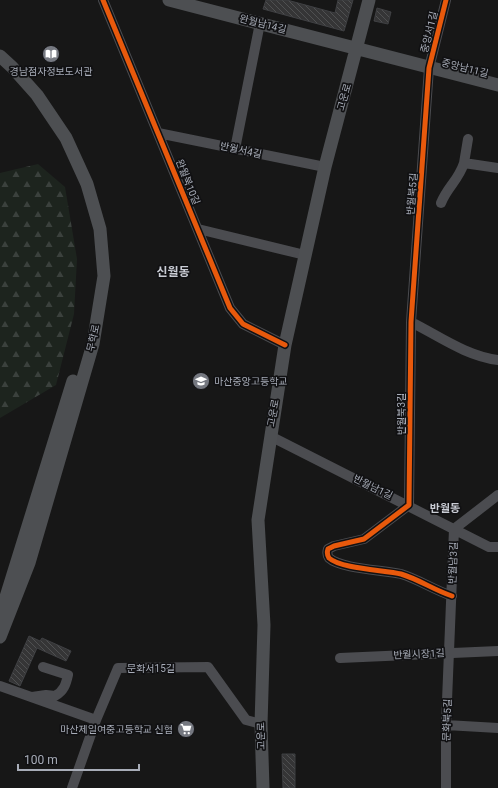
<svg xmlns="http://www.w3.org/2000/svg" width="498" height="788" viewBox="0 0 498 788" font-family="Roboto,'Noto Sans KR',sans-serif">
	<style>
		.forest { fill: url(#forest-firs) }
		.building { fill: url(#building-back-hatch); stroke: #3f4043 }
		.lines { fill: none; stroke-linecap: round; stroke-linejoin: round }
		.minor { stroke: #4b4c50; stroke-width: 10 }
		.major { stroke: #4d4f52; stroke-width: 13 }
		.cycleway-casing { stroke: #111113; stroke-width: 8 }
		.cycleway { stroke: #e8590c; stroke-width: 5 }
		.labels { text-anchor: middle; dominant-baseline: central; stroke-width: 3.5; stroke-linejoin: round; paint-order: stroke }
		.street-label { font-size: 10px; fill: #a8adb8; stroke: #111113 }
		.poi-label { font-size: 10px; fill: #a8adb8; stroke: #111113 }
		.neighbourhood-label { font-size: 11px; font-weight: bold; fill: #c9ccd4; stroke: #111113 }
		.quarter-label { font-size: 12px; font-weight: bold; fill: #c9ccd4; stroke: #111113 }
	</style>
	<defs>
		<pattern id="forest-firs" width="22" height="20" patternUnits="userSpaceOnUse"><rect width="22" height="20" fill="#1d241e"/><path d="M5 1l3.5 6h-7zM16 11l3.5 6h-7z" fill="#3b413d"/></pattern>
		<pattern id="building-back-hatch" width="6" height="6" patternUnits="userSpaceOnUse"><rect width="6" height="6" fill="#353536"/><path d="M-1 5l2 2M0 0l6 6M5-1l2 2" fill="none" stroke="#4f5051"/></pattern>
	</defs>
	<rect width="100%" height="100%" fill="#171717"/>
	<path class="forest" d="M38 164 65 187 77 259 74 314 56 385 0 418V173Z"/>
	<path class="building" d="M266 0H287L335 13 338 0H353L344 31 263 9Z
		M377 8 391 12 388 24 374 21Z
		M29 636 40 641 42 638 71 651 66 661 37 648 20 686 9 681Z
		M282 754H295V788H283Z"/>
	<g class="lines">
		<path class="minor" d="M103 0 230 308 243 324 285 345
			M446 0 429 68 411 322 409 505 364 539 334 546 328 549C327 552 327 555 329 558 341 569 385 570 401 574 418 579 434 590 452 596
			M158 133 325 167
			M468 139 464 163 498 168
			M235 149 260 23
			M441 203C448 186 458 181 464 163
			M198 229 305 255
			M411 322C439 336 466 356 498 360
			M270 436 489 547H498
			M340 658 498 651
			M0 686 96 720
			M32 697 46 695 55 696C64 691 66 684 68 675L43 667
			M446 725 498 728
			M72 788 96 720 118 668 208 667 246 720 261 724
			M446 788V725L454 529 498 495"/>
		<path class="major" d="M169 0 498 85
			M0 56 12 67 37 95 66 138 87 184 100 229 104 276 93 344 29 563 0 637
			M1 613 73 381
			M263 788 261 724 264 625 258 520 285 345 325 167 369 0"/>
		<g class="cycleway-casing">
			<path id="cycleway" d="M103 0 230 308 243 324 285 345
				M446 0 429 68 411 322 409 505 364 539 334 546 328 549C327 552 327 555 329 558 341 569 385 570 401 574 418 579 434 590 452 596"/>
		</g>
		<use href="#cycleway" class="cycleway"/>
	</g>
	<defs>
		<g id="library-disc" transform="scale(0.9)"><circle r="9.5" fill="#757880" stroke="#111113"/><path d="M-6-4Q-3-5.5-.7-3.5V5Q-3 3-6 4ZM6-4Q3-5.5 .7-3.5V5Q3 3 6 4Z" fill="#fff"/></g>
		<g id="school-disc" transform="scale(0.9)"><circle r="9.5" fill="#757880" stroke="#111113"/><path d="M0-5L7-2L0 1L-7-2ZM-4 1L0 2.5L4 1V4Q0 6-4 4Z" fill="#fff"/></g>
		<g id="supermarket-disc" transform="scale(0.9)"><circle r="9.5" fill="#757880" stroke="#111113"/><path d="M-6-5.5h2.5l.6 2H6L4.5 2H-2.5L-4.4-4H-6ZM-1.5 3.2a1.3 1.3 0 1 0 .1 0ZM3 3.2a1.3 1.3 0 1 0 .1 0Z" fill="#fff"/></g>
	</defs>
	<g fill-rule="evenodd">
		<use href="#library-disc" x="51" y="54"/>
		<use href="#school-disc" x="201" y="381"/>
		<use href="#supermarket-disc" x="186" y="729"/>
	</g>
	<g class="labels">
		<g class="street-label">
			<text transform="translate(263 24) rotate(14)">완월남14길</text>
			<text transform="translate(429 32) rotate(-76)">중앙서1길</text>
			<text transform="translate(465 68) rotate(14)">중앙남11길</text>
			<text transform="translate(344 97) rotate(-74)">고운로</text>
			<text transform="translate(241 150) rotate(12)">반월서4길</text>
			<text transform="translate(188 182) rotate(68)">완월북10길</text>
			<text transform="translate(412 194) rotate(-85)">반월북5길</text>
			<text transform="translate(93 338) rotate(-78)">무학로</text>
			<text transform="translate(273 413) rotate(-80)">고운로</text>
			<text transform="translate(401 414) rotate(-90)">반월북3길</text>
			<text transform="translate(373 487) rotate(26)">반월남1길</text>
			<text transform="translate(453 563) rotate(-88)">반월남3길</text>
			<text transform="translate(419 654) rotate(-3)">반월시장1길</text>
			<text x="151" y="668">문화서15길</text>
			<text transform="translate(447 720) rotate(-88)">문화북5길</text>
			<text transform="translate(261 736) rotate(-91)">고운로</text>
		</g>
		<g class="poi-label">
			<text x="51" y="71">경남점자정보도서관</text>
			<text x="214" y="381" text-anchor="start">마산중앙고등학교</text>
			<text x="173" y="729" text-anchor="end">마산제일여중고등학교 신협</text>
		</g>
		<g class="neighbourhood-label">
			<text x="445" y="508">반월동</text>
		</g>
		<g class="quarter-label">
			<text x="173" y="272">신월동</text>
		</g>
	</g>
	<path d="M18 764v6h121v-6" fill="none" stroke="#a8adb8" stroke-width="2"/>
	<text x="24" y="764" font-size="12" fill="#a8adb8" stroke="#111113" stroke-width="3" paint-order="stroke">100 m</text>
</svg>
